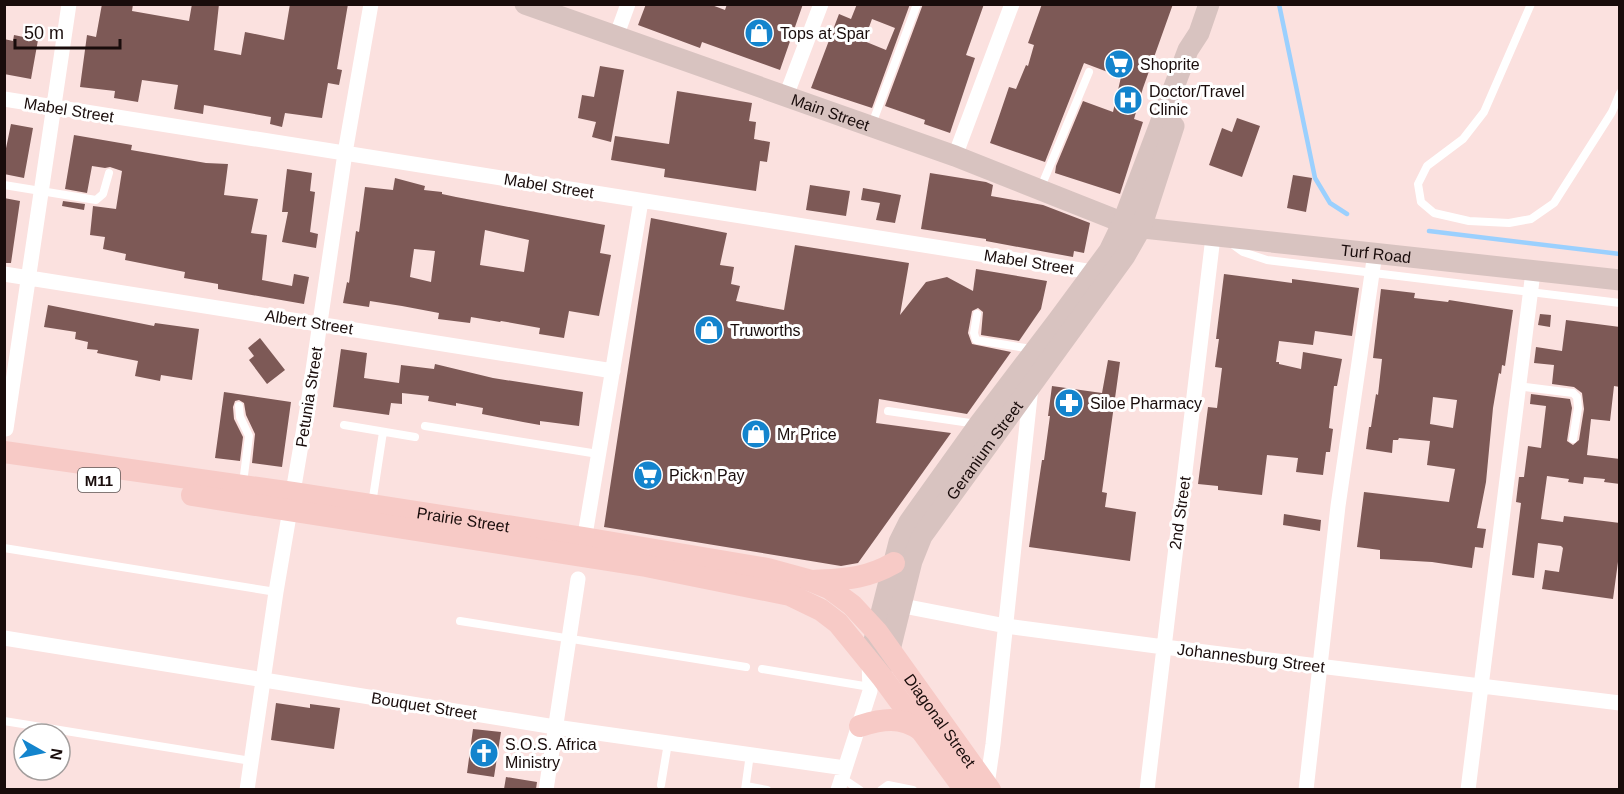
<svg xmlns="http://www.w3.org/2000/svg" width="1624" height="794" viewBox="0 0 1624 794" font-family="Arial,sans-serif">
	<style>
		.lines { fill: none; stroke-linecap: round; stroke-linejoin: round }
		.stream { stroke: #9bd0fe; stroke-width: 4.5 }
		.building { fill: #7d5956; fill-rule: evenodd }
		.lane { stroke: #fff; stroke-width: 8 }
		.street { stroke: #fff; stroke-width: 15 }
		.secondary { stroke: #d8c3c0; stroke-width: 21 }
		.primary { stroke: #f7cac6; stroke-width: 22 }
		.labels { text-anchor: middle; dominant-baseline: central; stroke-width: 6; stroke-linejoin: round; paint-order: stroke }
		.shield { fill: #fff; stroke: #5e5554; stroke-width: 1.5 }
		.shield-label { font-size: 15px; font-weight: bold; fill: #190c0b }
		.poi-label { font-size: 16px; fill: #190c0b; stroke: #fff; text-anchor: start }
		.street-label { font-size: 16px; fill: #190c0b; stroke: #fff }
	</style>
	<rect width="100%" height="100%" fill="#fbe1df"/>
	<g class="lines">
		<path class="stream" d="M1279 4 1315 178 1330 203 1347 214
			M1429 231 1620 254"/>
	</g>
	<path class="building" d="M102 4H133L132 11 189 21 192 4H219L214 50 241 55 245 32 284 40 290 4H348L337 69 342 70 339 85 328 83 322 118 285 113 282 127 270 124 271 117 204 105 203 114 174 109 178 85 142 80 138 102 114 98 115 91 80 87 87 35 96 37Z
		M646 4H709L725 10 727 4H803L780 70 702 42 700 48 638 25Z
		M857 4H910L872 108 811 88 839 14 851 19ZM872 19 895 28 886 50 864 41Z
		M923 4H984L966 55 975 58 950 133 924 124 925 120 885 106Z
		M1042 4H1173L1143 88 1134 119 1143 122 1120 194 1055 173 1056 166 1083 101 1113 112 1121 77 1084 63 1045 162 990 143 1009 87 1016 89 1026 65 1028 66 1034 45 1028 43Z
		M14 35 38 40 31 79 4 74V39L13 41Z
		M600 66 624 70 611 142 592 137 596 122 578 118 582 95 594 97Z
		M677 91 752 103 749 121 756 122 754 139 770 142 767 162 760 161 756 191 664 177 665 169 611 160 615 136 669 144Z
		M1237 118 1260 126 1242 177 1209 165 1222 128 1232 132Z
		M11 124 33 128 24 178 4 174V158Z
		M74 135 132 145 131 150 206 163 228 164 224 195 258 199 251 233 267 235 262 280 292 286 294 274 309 277 304 304 218 289V284L184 278 185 272 125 260 126 254 103 249 105 237 90 235 93 206 116 209 122 171 110 167 105 168 92 166 87 193 65 189Z
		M287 169 312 173 310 191 315 192 310 232 318 234 316 248 282 242 288 212H282Z
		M930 173 986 182 993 185 991 196 1043 205 1090 223 1084 253 1074 251 1073 257 986 241V239L921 229Z
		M1293 175 1312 178 1306 212 1287 208Z
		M395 178 425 186 424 190 442 192V194L456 197 605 225 600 253 611 255 599 316 569 311 564 338 539 334 540 328 501 321 500 322 471 317 470 323 438 319 439 313 402 306 370 301 369 307 343 303 347 282 349 283 356 231 359 232 365 187 393 190ZM485 230 529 240 524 272 480 265ZM414 249 435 251 431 282 410 277Z
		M810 185 850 191 846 216 806 210Z
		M863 188 901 195 895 223 876 220 880 203 861 200Z
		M4 198 20 201 11 263H4Z
		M63 201 85 204 84 210 62 206Z
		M651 218 727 233 720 265 734 267 731 284 740 286 736 301 784 310 795 245 909 263 900 315 926 282 947 277 973 291 976 269 1047 281 1041 309 1019 341 981 335 983 312 978 308 972 311 968 333 972 344 1011 352 967 414 879 399 876 423 951 433 858 563 841 566 604 527Z
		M1224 274 1292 283V279L1359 288 1352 336 1315 331 1313 345 1279 341 1276 362H1279V364L1301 369 1303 352 1342 359 1337 386H1334L1329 428 1333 429 1330 452H1326L1323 475 1296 472 1298 458 1267 455 1262 495 1218 490V486L1198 484 1208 407 1217 408 1222 368 1215 367 1219 339H1216Z
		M1381 289 1415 293 1414 298 1448 302 1449 300 1513 310 1505 366 1502 365 1501 374 1499 373 1493 408 1486 482 1477 528 1486 529 1483 548 1475 547 1472 568 1432 562 1380 559V550L1357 547 1364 492 1449 502 1455 469 1427 465 1430 441 1399 438 1398 440H1393L1392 453 1366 449 1369 427H1371L1376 394 1378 395 1382 359 1373 358ZM1433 397 1457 400 1453 428 1430 424Z
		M48 305 154 326 155 323 199 329 192 380 161 375 160 381 135 376 138 361 97 353 98 350 87 349 88 342 75 339 76 332 44 327Z
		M1540 314 1551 315 1550 327 1538 325Z
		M1566 320 1620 327V387L1614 386 1610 421 1591 419 1587 455 1620 459V484L1604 482 1605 479 1584 477 1583 484 1568 482 1569 479 1547 476 1541 519 1563 522 1564 516 1620 523V547L1613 599 1542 589 1545 570 1559 572 1563 548 1561 546 1538 543 1534 578 1512 575 1521 503 1516 502 1519 477H1524L1528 446 1541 448 1546 406 1530 404 1531 394 1570 399 1572 408 1567 441 1573 445 1579 440 1584 409 1582 393 1574 387 1552 384 1554 365 1534 363 1536 347 1562 351Z
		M260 338 285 370 267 384 249 360 254 356 248 348Z
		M341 349 367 353 364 378 399 383 401 365 434 369 435 364 493 378 583 392 579 426 540 421V425L523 422 482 414 483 408 456 403V406L428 401 429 396 402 393V404L391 403 389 415 333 407Z
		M1108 360 1120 362 1102 492 1107 493 1105 507 1136 512 1130 561 1029 547 1042 460H1044L1050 416H1048L1052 386 1102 393Z
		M224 392 291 402 282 467 252 463 255 434 246 415 244 403 239 400 235 401 233 407 234 419 243 437 240 461 215 458Z
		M1284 514 1321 520 1320 531 1283 525Z
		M276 703 310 708V704L340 708 334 749 271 740Z
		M473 729 501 732 494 777 467 773Z
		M506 777 537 782 536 789H504Z"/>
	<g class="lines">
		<path class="lane" d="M1531 4 1484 112 1463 139 1427 166 1418 184 1421 202 1434 213 1469 221 1509 223 1531 219 1554 203 1612 112 1620 93
			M872 124 917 4
			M4 185 96 200 103 194 109 173
			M1041 187 1089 72
			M1232 244 1243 252 1267 260 1620 303
			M977 314 974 333 976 340 1032 349
			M1517 386 1573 393 1577 397 1578 408 1573 439
			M239 406 240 417 249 436 243 483
			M888 411 977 424
			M344 425 415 437
			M425 426 598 454
			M372 504 383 432
			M4 548 276 592
			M460 621 746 667
			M762 669 870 687
			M4 721 251 761
			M842 778 860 790
			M661 785 668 743
			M746 786 767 790
			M745 790 750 754
			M881 790 888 785 913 790"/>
		<path class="street" d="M616 37 628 4
			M786 96 821 4
			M4 99 1093 272
			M955 156 1012 4
			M4 274 613 371
			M6 429 69 4
			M583 547 641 201
			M893 604 1006 626 1164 647 1620 703
			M4 638 555 727 845 768
			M987 785 993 744 1031 387
			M247 790 276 592 308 404 345 153 371 4
			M546 790 578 579
			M838 790 870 691 869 660
			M1147 790 1213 237
			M1306 790 1338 506 1375 253
			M1468 790 1533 272"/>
		<g class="secondary">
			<path id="s1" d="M525 4 955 156 1134 227 1620 280"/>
			<path d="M869 660 899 542 909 522 979 424 1058 320 1109 251 1122 224 1188 50 1199 33 1209 4"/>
			<path id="s2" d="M887 662 912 561 922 536 1125 256 1141 228 1174 126"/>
		</g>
		<g class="primary">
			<path id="s3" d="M4 452 293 493 584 538 768 569 812 581 829 588 852 605 877 632 990 790"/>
			<path d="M192 495 646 566 790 595 821 610 838 623 882 677 965 790"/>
			<path d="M813 581C845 579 866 579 894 563"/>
			<path d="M860 726C883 719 900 716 921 730"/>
		</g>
	</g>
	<defs>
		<g id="shop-disc" transform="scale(1.5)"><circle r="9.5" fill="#1384cd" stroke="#fff"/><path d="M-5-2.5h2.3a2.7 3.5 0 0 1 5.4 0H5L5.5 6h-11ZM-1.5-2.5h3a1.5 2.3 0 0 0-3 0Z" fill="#fff"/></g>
		<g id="supermarket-disc" transform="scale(1.5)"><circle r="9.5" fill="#1384cd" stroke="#fff"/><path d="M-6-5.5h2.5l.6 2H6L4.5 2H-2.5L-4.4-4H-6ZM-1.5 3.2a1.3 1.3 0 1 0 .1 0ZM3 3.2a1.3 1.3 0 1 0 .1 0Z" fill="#fff"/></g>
		<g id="hospital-disc" transform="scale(1.5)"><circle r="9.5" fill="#1384cd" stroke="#fff"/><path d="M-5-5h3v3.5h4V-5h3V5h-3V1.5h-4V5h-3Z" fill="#fff"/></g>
		<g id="pharmacy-disc" transform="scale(1.5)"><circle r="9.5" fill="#1384cd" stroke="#fff"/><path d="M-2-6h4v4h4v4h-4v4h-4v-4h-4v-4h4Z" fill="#fff"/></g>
		<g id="church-disc" transform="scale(1.5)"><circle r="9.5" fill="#1384cd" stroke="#fff"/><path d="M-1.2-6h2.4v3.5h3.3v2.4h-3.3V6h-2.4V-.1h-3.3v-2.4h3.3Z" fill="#fff"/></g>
	</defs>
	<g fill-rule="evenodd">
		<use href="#shop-disc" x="759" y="33"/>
		<use href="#supermarket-disc" x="1119" y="64"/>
		<use href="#hospital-disc" x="1128" y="100"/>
		<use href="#shop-disc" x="709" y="330"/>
		<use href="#pharmacy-disc" x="1069" y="403"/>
		<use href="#shop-disc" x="756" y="434"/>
		<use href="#supermarket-disc" x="648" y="475"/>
		<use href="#church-disc" x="484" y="753"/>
	</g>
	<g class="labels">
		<rect class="shield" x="78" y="468" width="42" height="24" rx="4.5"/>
		<g class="shield-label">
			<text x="99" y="480">M11</text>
		</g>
		<g class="poi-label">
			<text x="780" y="33">Tops at Spar</text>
			<text x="1140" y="64">Shoprite</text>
			<text x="1149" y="91">Doctor/Travel<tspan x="1149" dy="18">Clinic</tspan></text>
			<text x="730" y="330">Truworths</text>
			<text x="1090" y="403">Siloe Pharmacy</text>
			<text x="777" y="434">Mr Price</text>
			<text x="669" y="475">Pick n Pay</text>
			<text x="505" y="744">S.O.S. Africa<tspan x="505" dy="18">Ministry</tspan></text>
		</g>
		<g class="street-label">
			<text transform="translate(69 110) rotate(9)">Mabel Street</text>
			<text stroke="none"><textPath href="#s1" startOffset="324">Main Street</textPath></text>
			<text transform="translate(549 186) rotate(9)">Mabel Street</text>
			<text stroke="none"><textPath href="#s1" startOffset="892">Turf Road</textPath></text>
			<text transform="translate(1029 262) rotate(9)">Mabel Street</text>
			<text transform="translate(309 322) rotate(9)">Albert Street</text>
			<text transform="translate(309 397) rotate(-81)">Petunia Street</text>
			<text stroke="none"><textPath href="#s2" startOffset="237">Geranium Street</textPath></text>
			<text transform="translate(1180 513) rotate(-82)">2nd Street</text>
			<text stroke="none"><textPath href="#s3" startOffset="464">Prairie Street</textPath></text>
			<text transform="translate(1251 658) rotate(7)">Johannesburg Street</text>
			<text transform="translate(424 706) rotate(9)">Bouquet Street</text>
			<text stroke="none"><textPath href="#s3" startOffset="1011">Diagonal Street</textPath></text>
		</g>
	</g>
	<rect width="1624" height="794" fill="none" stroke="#190c0b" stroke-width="12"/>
	<g transform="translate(42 752) rotate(99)"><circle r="28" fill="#ffffff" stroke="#a39e9d" stroke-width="1.5"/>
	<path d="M0-4.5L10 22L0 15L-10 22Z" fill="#1384cd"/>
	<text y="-9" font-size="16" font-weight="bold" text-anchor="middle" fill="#190c0b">N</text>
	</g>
	<path d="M15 39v9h105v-9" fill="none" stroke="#190c0b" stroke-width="3"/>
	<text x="24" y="39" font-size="18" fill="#190c0b" stroke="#ffffff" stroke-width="4.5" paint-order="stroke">50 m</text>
</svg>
